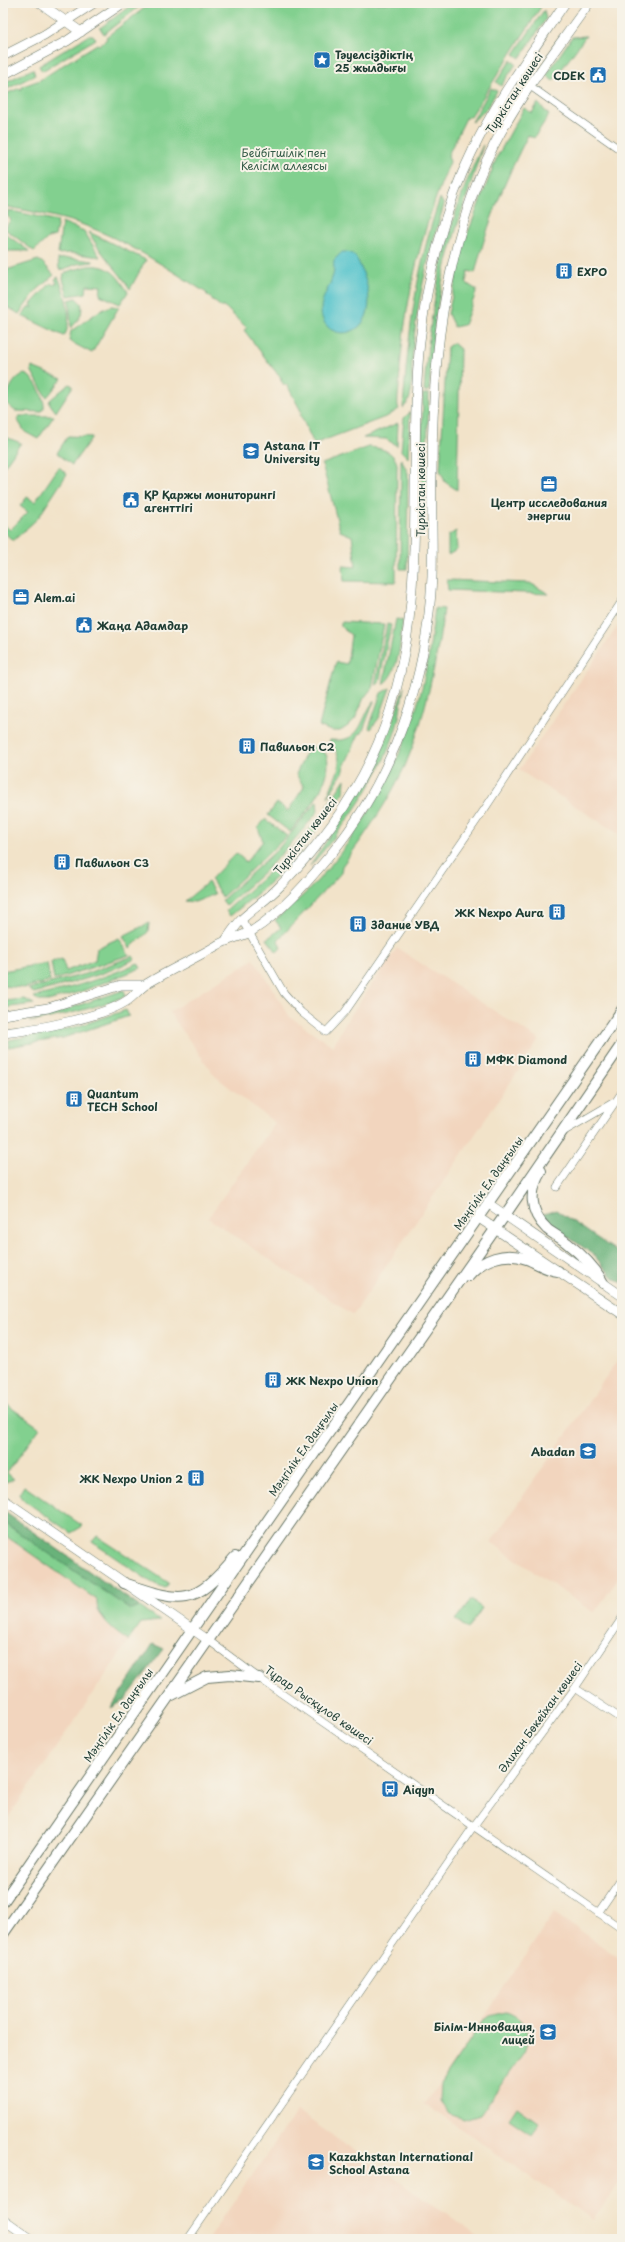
<svg xmlns="http://www.w3.org/2000/svg" width="625" height="2242" viewBox="0 0 625 2242" font-family="'Playpen Sans',sans-serif">
	<style>
		.built { fill: #f2d5be }
		.green { fill: #82d08f; stroke: #508662 }
		.forest { fill: #69b27a; stroke: #447857 }
		.water { fill: #57c4cc; stroke: #3b8080 }
		.lines { fill: none; stroke-linecap: round; stroke-linejoin: round }
		.minor-casing { stroke: #697768; stroke-width: 8 }
		.tertiary-casing { stroke: #697768; stroke-width: 10 }
		.secondary-casing { stroke: #697768; stroke-width: 12 }
		.minor { stroke: #fff; stroke-width: 7 }
		.tertiary { stroke: #fff; stroke-width: 9 }
		.secondary { stroke: #fff; stroke-width: 10 }
		.labels { text-anchor: middle; dominant-baseline: central; stroke-width: 4; stroke-linejoin: round; paint-order: stroke }
		.poi-label { font-size: 11px; font-weight: bold; fill: #1f3d34; stroke: #f7f3e8; text-anchor: start }
		.street-label { font-size: 11px; fill: #1f3d34; stroke: #f7f3e8 }
		.park-label { font-size: 11px; fill: #335a46; stroke: #f7f3e8 }
	</style>
	<rect width="100%" height="100%" fill="#f7f3e8"/>
	<filter id="ink" filterUnits="userSpaceOnUse"><feTurbulence type="fractalNoise" baseFrequency=".025" numOctaves="2"/><feDisplacementMap in="SourceGraphic" scale="8" xChannelSelector="R" yChannelSelector="G"/><feConvolveMatrix kernelMatrix="1 2 1 2 8 2 1 2 1" color-interpolation-filters="sRGB"/></filter>
	<filter id="wash" filterUnits="userSpaceOnUse"><feTurbulence type="fractalNoise" baseFrequency=".012" numOctaves="4" result="noise"/><feDisplacementMap in="SourceGraphic" scale="16" xChannelSelector="R" yChannelSelector="G"/><feGaussianBlur stdDeviation="0.9" result="paint"/><feColorMatrix in="noise" values="0 0 0 0 0 0 0 0 0 0 0 0 0 0 0 0 0 1.4 0 .05"/><feComposite in="paint" operator="in"/></filter>
	<g filter="url(#wash)">
		<rect width="100%" height="100%" fill="#f2e3c9"/>
		<path class="built" d="M622 620V836L519 770Z
			M397 948 539 1040 353 1315 208 1218 275 1123 215 1076 169 1012 254 959 290 1017 333 1046 344 1025Z
			M619 1358 622 1360V1573L594 1613 491 1542Z
			M3 1528 141 1623 3 1825Z
			M554 1913 622 1960V2179L593 2220 425 2104Z
			M297 2111 482 2239H208Z"/>
		<path class="green" d="M134 3H144L104 34 100 28Z
			M151 3H200L202 7 206 3H535L541 7 471 116 466 118 448 155 450 162C420 231 403 309 399 385 399 390 396 405 399 409L388 416 314 444 300 414 302 413 287 385H284L280 379 282 378 279 376 244 330 247 328 225 307H221L206 294H208C169 269 126 240 81 224 55 216 29 211 3 206V95L20 88 21 90 23 86 40 80 74 58 77 59 76 57 97 44 99 45 107 39 106 37Z
			M544 10 546 19 520 58 514 54Z
			M89 35H93L96 39 42 71 39 66Z
			M586 36 553 81 546 75 572 37Z
			M511 60 516 64 501 86 496 82Z
			M33 69 35 75 3 91V83Z
			M491 88 497 91 487 108 472 122Z
			M538 103 549 115 534 138 528 135C505 180 487 224 475 273L468 271 466 283 477 290 464 325 454 327 448 314 464 243 497 157 524 108 532 113Z
			M483 145C467 198 447 249 438 303 433 332 431 362 429 391H424C430 306 445 222 483 145Z
			M440 198 444 205C428 255 415 308 412 361 411 375 415 399 403 408 408 336 416 267 440 198Z
			M8 210 58 221 55 236 48 238 34 251 5 229 9 222 11 220 7 216Z
			M62 222 84 231 100 257 70 253 58 254Z
			M3 232 29 251H3Z
			M89 232 146 260 130 289C118 269 99 253 89 232Z
			M69 258 93 261V262L77 264 62 270 59 269 58 259Z
			M38 260 42 262 54 275 36 291 19 314 3 304V271Z
			M88 266C110 264 117 275 128 292L120 304 100 295 101 286 87 285 86 293 68 296 63 279 64 274 69 271Z
			M58 277C65 292 74 321 64 336L22 316 29 306 33 308 31 304 51 283 53 285 57 283 55 279Z
			M76 298 81 303C84 314 78 321 71 328L69 300Z
			M111 306 119 307 92 353 69 341 71 331 98 312Z
			M453 343 460 349 457 490 445 482 440 470 447 347Z
			M32 367 62 379 48 396 46 397 31 370Z
			M24 374C35 376 45 398 44 408L41 412 15 411 7 404C5 394 14 377 24 374Z
			M69 384 73 386 56 412 49 403 50 400Z
			M423 394H429L425 512 421 471Z
			M410 412 408 458 401 451 404 418Z
			M19 416H54L38 439 25 432 17 419Z
			M398 423 397 446 386 439 363 438Z
			M3 436 21 443 3 468Z
			M68 436 92 437 72 465 57 453Z
			M369 447C381 448 394 451 397 464L396 582 344 581 343 566 356 567 352 536 340 531 322 464Z
			M401 459 408 473 407 569H400Z
			M59 467 67 474 38 518 13 541 3 531V524L10 530 28 512 20 506 27 497 35 502Z
			M456 531 457 550 448 555V536Z
			M447 580 530 583 549 594 448 590Z
			M435 608 444 609C437 658 425 720 405 766 388 802 366 834 342 866L341 873 278 940 281 948 277 952 267 939 281 928 275 920C290 907 306 894 319 879 368 824 411 746 425 674 430 652 432 630 435 608Z
			M396 619 403 620C400 639 400 672 383 684Z
			M341 622 384 624 372 688 364 698 355 719 348 726 340 731H331L319 726 336 662 347 664 351 635 341 627Z
			M387 624 391 625 379 683 375 685Z
			M404 687C402 697 401 707 399 717 389 766 343 830 310 866 331 833 355 802 373 768 386 742 395 714 404 687Z
			M390 688 379 718 371 729 369 728 381 693Z
			M374 701 362 733 359 734 343 769V772L328 797C334 775 349 762 329 742L330 740C363 743 359 720 374 701Z
			M310 745 326 754C336 779 305 814 290 832L268 815 277 803 288 811 304 787 296 774Z
			M345 779 344 792 328 816 327 806Z
			M317 801 318 811C291 846 261 877 226 905L222 900 278 849Z
			M322 815C317 846 255 896 230 916L226 911 280 862Z
			M265 819 287 836 222 897 211 879 236 853 246 862 263 841 258 828Z
			M208 882 215 894 195 902 185 901Z
			M149 923 148 932 130 948 123 936Z
			M119 938 129 955 54 980 51 962 62 959 66 971 95 960 97 948Z
			M133 956 135 959C103 976 68 984 34 993L28 989 85 974Z
			M47 963 50 981 24 988 3 986V971Z
			M138 963 141 968 80 992 48 1001H40L33 997C70 989 104 978 138 963Z
			M124 990 126 996C94 1008 63 1016 29 1022Z
			M24 999 34 1004 3 1008V1001Z
			M126 1010 129 1016 63 1038 8 1047 9 1040 76 1027Z
			M3 1402 40 1428 7 1473 14 1479 3 1483Z
			M24 1486 83 1526 71 1533 22 1499 19 1494Z
			M3 1511 160 1621 141 1623 128 1641C114 1631 96 1618 97 1600L3 1534Z
			M97 1536 169 1583 165 1588 151 1582 92 1542Z
			M471 1600 482 1608 468 1629 456 1620Z
			M506 2012C525 2018 532 2033 524 2052L480 2114 464 2119 449 2114 439 2101 440 2084 483 2021 490 2016Z
			M517 2107 539 2123 531 2134 509 2119Z"/>
		<path class="forest" d="M556 1210 622 1255V1283L612 1277 593 1254 543 1220 541 1215Z
			M3 1511 140 1607 131 1610 3 1522Z
			M153 1644 164 1649 125 1700 111 1708Z"/>
		<path class="water" d="M342 252C354 251 357 258 361 268 392 340 322 349 321 310 321 298 329 289 332 278 335 272 333 266 334 260Z"/>
	</g>
	<g filter="url(#ink)">
		<g class="lines">
			<g class="minor-casing">
				<path id="minor" d="M516 76 622 151
					M242 920 284 993 301 1012 326 1032 345 1012 486 807 622 601
					M563 1132 616 1101 622 1092
					M557 1187 616 1101
					M208 1640 259 1678 622 1929
					M575 1688 622 1719
					M598 1913 622 1878
					M188 2239 473 1827 575 1688 622 1618"/>
			</g>
			<g class="tertiary-casing">
				<path id="tertiary" d="M40 3 81 32
					M3 56 44 35 94 3
					M3 75 67 41 123 3
					M226 940C231 933 236 925 242 919 254 908 269 898 281 885 316 849 349 805 371 759 434 628 406 481 420 341 427 279 444 208 472 152 497 99 533 51 565 3
					M3 1015 48 1008 121 985H145
					M3 1033C34 1030 104 1017 128 1000 135 995 140 988 148 983 170 970 194 959 216 946 227 939 241 937 252 931 281 913 309 880 331 854 395 776 427 677 432 577 433 543 431 508 432 473 432 405 436 333 452 266 462 221 478 173 501 132 526 87 559 46 589 3
					M489 1204 622 1296
					M479 1218 622 1314
					M3 1499 208 1640
					M3 2219 31 2239"/>
			</g>
			<g class="secondary-casing">
				<path id="secondary" d="M541 1171C529 1190 529 1212 547 1229 553 1234 560 1237 567 1243 581 1254 595 1267 603 1283
					M468 1276C482 1259 505 1251 527 1259 538 1263 546 1270 558 1271
					M124 1583C183 1603 193 1607 235 1557
					M172 1695 207 1677 230 1675 259 1678
					M3 1902 622 1010
					M3 1934 505 1215 622 1044"/>
			</g>
			<use href="#minor" class="minor"/>
			<use href="#tertiary" class="tertiary"/>
			<use href="#secondary" class="secondary"/>
		</g>
	</g>
	<defs>
		<g id="sight-square" transform="scale(0.9)"><rect x="-9" y="-9" width="18" height="18" rx="4" fill="#1f6fb2" stroke="#f7f3e8"/><path d="M0-6L1.8-2.2L6-1.7L2.9 1.2L3.7 5.4L0 3.3L-3.7 5.4L-2.9 1.2L-6-1.7L-1.8-2.2Z" fill="#fff"/></g>
		<g id="civic-square" transform="scale(0.9)"><rect x="-9" y="-9" width="18" height="18" rx="4" fill="#1f6fb2" stroke="#f7f3e8"/><path d="M-.6-6.5H3V-4.5H.6V-3L4-1V1h2V6H-6V1h2V-1L-.6-3ZM-1.2 2.5V6h2.4V2.5Z" fill="#fff"/></g>
		<g id="building-square" transform="scale(0.9)"><rect x="-9" y="-9" width="18" height="18" rx="4" fill="#1f6fb2" stroke="#f7f3e8"/><path d="M-4-6H4V6H1V3H-1V6H-4ZM-2.5-4.3h1.7v1.8h-1.7ZM.8-4.3h1.7v1.8H.8ZM-2.5-1h1.7V.8h-1.7ZM.8-1h1.7V.8H.8Z" fill="#fff"/></g>
		<g id="university-square" transform="scale(0.9)"><rect x="-9" y="-9" width="18" height="18" rx="4" fill="#1f6fb2" stroke="#f7f3e8"/><path d="M0-5L7-2L0 1L-7-2ZM-4 1L0 2.5L4 1V4Q0 6-4 4Z" fill="#fff"/></g>
		<g id="office-square" transform="scale(0.9)"><rect x="-9" y="-9" width="18" height="18" rx="4" fill="#1f6fb2" stroke="#f7f3e8"/><path d="M-6-3h4V-5.5h4V-3h4V5H-6ZM-1-4.5V-3h2v-1.5ZM-6 0V1H6V0Z" fill="#fff"/></g>
		<g id="school-square" transform="scale(0.9)"><rect x="-9" y="-9" width="18" height="18" rx="4" fill="#1f6fb2" stroke="#f7f3e8"/><path d="M0-5L7-2L0 1L-7-2ZM-4 1L0 2.5L4 1V4Q0 6-4 4Z" fill="#fff"/></g>
		<g id="bus-square" transform="scale(0.9)"><rect x="-9" y="-9" width="18" height="18" rx="4" fill="#1f6fb2" stroke="#f7f3e8"/><path d="M-5-6H5V4H4V6H2V4H-2V6H-4V4H-5ZM-3.5-4V0h7V-4ZM-3.5 1.2v1.5H-2V1.2ZM2 1.2v1.5H3.5V1.2Z" fill="#fff"/></g>
	</defs>
	<g fill-rule="evenodd">
		<use href="#sight-square" x="322" y="60"/>
		<use href="#civic-square" x="598" y="75"/>
		<use href="#building-square" x="564" y="271"/>
		<use href="#university-square" x="251" y="451"/>
		<use href="#office-square" x="549" y="484"/>
		<use href="#civic-square" x="131" y="500"/>
		<use href="#office-square" x="21" y="597"/>
		<use href="#civic-square" x="84" y="625"/>
		<use href="#building-square" x="247" y="746"/>
		<use href="#building-square" x="62" y="862"/>
		<use href="#building-square" x="557" y="912"/>
		<use href="#building-square" x="358" y="924"/>
		<use href="#building-square" x="473" y="1059"/>
		<use href="#building-square" x="74" y="1099"/>
		<use href="#building-square" x="273" y="1380"/>
		<use href="#school-square" x="588" y="1451"/>
		<use href="#building-square" x="196" y="1478"/>
		<use href="#bus-square" x="390" y="1789"/>
		<use href="#school-square" x="548" y="2032"/>
		<use href="#school-square" x="316" y="2162"/>
	</g>
	<g class="labels">
		<g class="poi-label">
			<text x="335" y="54">Тәуелсіздіктің<tspan x="335" dy="13">25 жылдығы</tspan></text>
			<text x="585" y="75" text-anchor="end">CDEK</text>
			<text x="577" y="271">EXPO</text>
			<text x="264" y="445">Astana IT<tspan x="264" dy="13">University</tspan></text>
			<text x="144" y="494">ҚР Қаржы мониторингі<tspan x="144" dy="13">агенттігі</tspan></text>
			<text x="549" y="502" text-anchor="middle">Центр исследования<tspan x="549" dy="13">энергии</tspan></text>
			<text x="34" y="597">Alem.ai</text>
			<text x="97" y="625">Жаңа Адамдар</text>
			<text x="260" y="746">Павильон С2</text>
			<text x="75" y="862">Павильон С3</text>
			<text x="544" y="912" text-anchor="end">ЖК Nexpo Aura</text>
			<text x="371" y="924">Здание УВД</text>
			<text x="486" y="1059">МФК Diamond</text>
			<text x="87" y="1093">Quantum<tspan x="87" dy="13">TECH School</tspan></text>
			<text x="286" y="1380">ЖК Nexpo Union</text>
			<text x="575" y="1451" text-anchor="end">Abadan</text>
			<text x="183" y="1478" text-anchor="end">ЖК Nexpo Union 2</text>
			<text x="403" y="1789">Aiqyn</text>
			<text x="535" y="2026" text-anchor="end">Білім-Инновация,<tspan x="535" dy="13">лицей</tspan></text>
			<text x="329" y="2156">Kazakhstan International<tspan x="329" dy="13">School Astana</tspan></text>
		</g>
		<g class="street-label">
			<text transform="translate(514 93) rotate(-57)">Түркістан көшесі</text>
			<text transform="translate(420 490) rotate(-90)">Түркістан көшесі</text>
			<text transform="translate(305 836) rotate(-52)">Түркістан көшесі</text>
			<text transform="translate(488 1183) rotate(-55)">Мәңгілік Ел даңғылы</text>
			<text transform="translate(303 1449) rotate(-55)">Мәңгілік Ел даңғылы</text>
			<text transform="translate(319 1705) rotate(35)">Тұрар Рысқұлов көшесі</text>
			<text transform="translate(118 1715) rotate(-55)">Мәңгілік Ел даңғылы</text>
			<text transform="translate(540 1717) rotate(-54)">Әлихан Бөкейхан көшесі</text>
		</g>
		<g class="park-label">
			<text x="284" y="152">Бейбітшілік пен<tspan x="284" dy="13">Келісім аллеясы</tspan></text>
		</g>
	</g>
	<rect width="625" height="2242" fill="none" stroke="#f7f3e8" stroke-width="16"/>
</svg>
